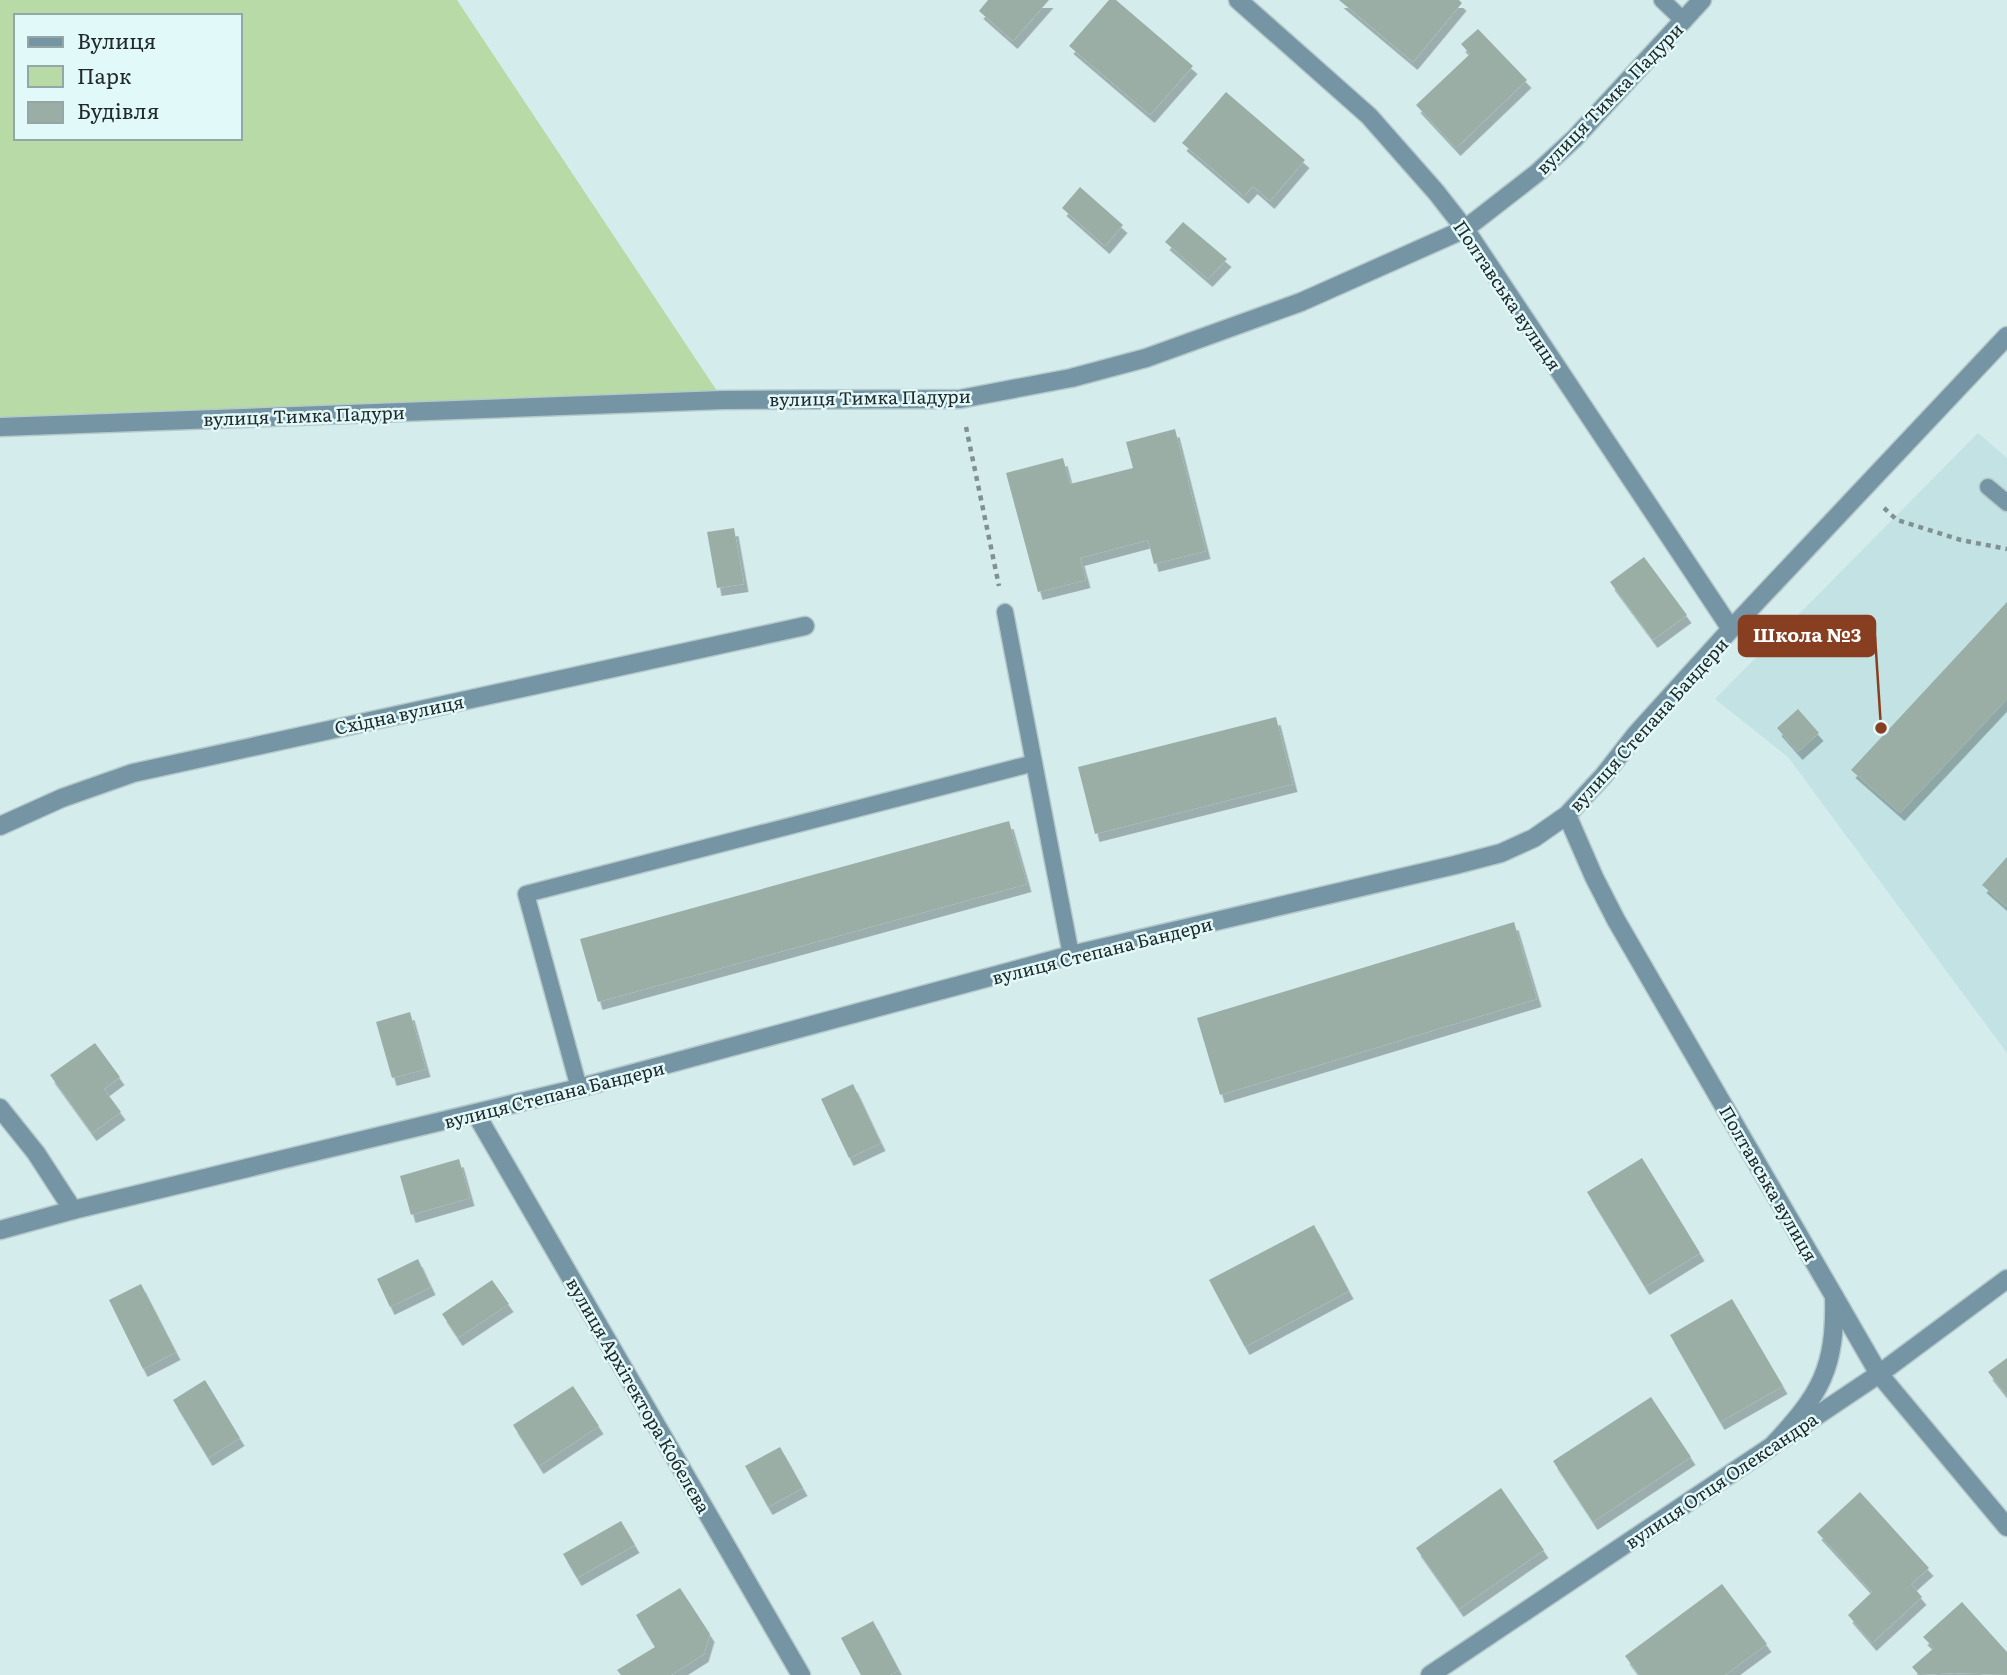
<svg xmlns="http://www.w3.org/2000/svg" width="2007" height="1675" viewBox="0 0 2007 1675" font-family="Literata,serif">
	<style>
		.built { fill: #c2e2e3 }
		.green { fill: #b7daa7; fill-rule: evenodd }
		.building { fill: #9baea6; filter: url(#shadow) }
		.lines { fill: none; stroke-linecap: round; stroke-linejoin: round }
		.service-casing { stroke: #b5c9ca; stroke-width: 19 }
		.minor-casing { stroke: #b5c9ca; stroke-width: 21 }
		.tertiary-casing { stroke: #b5c9ca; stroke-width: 21 }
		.path { stroke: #819192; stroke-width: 4.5; stroke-dasharray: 5 5; stroke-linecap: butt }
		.service { stroke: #7594a4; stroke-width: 16 }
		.minor { stroke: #7594a4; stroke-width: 18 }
		.tertiary { stroke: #7594a4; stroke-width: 18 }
		.labels { text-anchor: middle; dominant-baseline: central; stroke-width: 5; stroke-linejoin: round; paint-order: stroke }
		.street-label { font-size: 18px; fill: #21292a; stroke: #e2f9fa }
		.leader { fill: none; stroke: #873e21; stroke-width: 2.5 }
		.callout-dot { fill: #873e21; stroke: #e2f9fa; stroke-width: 2.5 }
		.callout { fill: #873e21; stroke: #873e21; stroke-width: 2.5 }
		.callout-label { font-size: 19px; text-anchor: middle; font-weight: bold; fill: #fff }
	</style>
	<defs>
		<filter id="shadow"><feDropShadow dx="4.5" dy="8" stdDeviation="0" flood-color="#0004"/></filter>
	</defs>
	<rect width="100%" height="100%" fill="#d5eced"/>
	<path class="built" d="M1978 433 2007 458V1053L1788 757 1715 699Z"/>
	<path class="green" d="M0 0H457L723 400 0 427ZM16 16H240V138H16Z"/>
	<path class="building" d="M988 0H1049L1013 41 979 11Z
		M1109 0H1116L1193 66 1150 115 1069 46Z
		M1339 0H1459L1462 3 1413 62Z
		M1478 29 1527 80 1456 148 1416 105 1470 54 1461 44Z
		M1226 92 1305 160 1270 201 1253 186 1244 196 1182 143Z
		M1080 187 1123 225 1105 246 1062 208Z
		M1183 222 1227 259 1208 279 1165 242Z
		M1175 429 1206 551 1154 564 1148 540 1080 558 1086 580 1038 592 1006 473 1063 458 1070 484 1133 468 1126 442Z
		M734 528 744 584 717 588 707 532Z
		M1644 557 1687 615 1653 640 1610 582Z
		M2007 602V699L1900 813 1851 770Z
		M1798 709 1819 733 1798 752 1777 728Z
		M1276 717 1293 784 1095 834 1078 767Z
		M1009 821 1027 884 598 1002 580 939Z
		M2007 857V907L1982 885Z
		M1514 922 1537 999 1220 1095 1197 1018Z
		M410 1012 426 1069 392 1078 376 1022Z
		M95 1043 120 1077 104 1089 121 1112 92 1133 50 1075Z
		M853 1084 881 1143 849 1158 821 1099Z
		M1642 1158 1700 1253 1645 1287 1587 1192Z
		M459 1159 470 1198 411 1215 400 1176Z
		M1314 1225 1349 1291 1245 1347 1209 1280Z
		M418 1259 431 1287 390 1307 377 1279Z
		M492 1280 509 1304 458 1338 442 1314Z
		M141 1284 176 1352 143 1369 109 1300Z
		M1732 1299 1783 1386 1720 1422 1670 1335Z
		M2007 1358V1396L1988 1372Z
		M205 1380 240 1438 208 1458 173 1400Z
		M573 1386 599 1426 539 1466 513 1425Z
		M1651 1397 1691 1457 1593 1522 1553 1461Z
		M780 1447 803 1488 768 1507 745 1466Z
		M1501 1488 1544 1550 1459 1609 1416 1548Z
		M1860 1492 1929 1568 1911 1584 1922 1597 1872 1643 1848 1615 1872 1592 1817 1532Z
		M621 1521 635 1545 577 1578 563 1554Z
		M1722 1584 1767 1644 1725 1675H1639L1625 1656Z
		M680 1588 710 1634 704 1654 671 1675H621L617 1670 655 1647 636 1615Z
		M1962 1602 2007 1652V1675L1955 1673 1919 1675 1912 1667 1934 1648 1923 1637Z
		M873 1621 899 1670 890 1675H861L841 1638Z"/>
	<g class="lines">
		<g class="service-casing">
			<path id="service" d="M1662 0 1684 21
				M1988 487 2007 503
				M1005 612 1071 955
				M579 1088 526 894 1034 763"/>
		</g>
		<g class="minor-casing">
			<path id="minor" d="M1238 0 1369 116 1436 192 1465 229 1731 629
				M0 427 723 400 960 399 1071 378 1146 358 1301 302 1465 229 1537 173 1575 138 1702 0
				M0 826 62 798 133 773 805 626
				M0 1108 36 1153 73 1210
				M476 1114 801 1675
				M1834 1296 1879 1374 2007 1527
				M1782 1439 1879 1374 2007 1279"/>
		</g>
		<g class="tertiary-casing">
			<path id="tertiary" d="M0 1230 73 1210 579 1088 1071 955 1455 865 1501 853 1534 838 1567 815 1604 775 1636 734 1731 629 2007 336
				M1430 1675 1772 1446C1821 1394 1836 1368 1834 1296L1616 920 1594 877 1567 815"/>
		</g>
		<path class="path" d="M966 427 999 586
			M1884 508 1897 520 1961 540 2007 549"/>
		<use href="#service" class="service"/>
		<use href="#minor" class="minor"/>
		<use href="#tertiary" class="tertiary"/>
	</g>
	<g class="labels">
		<g class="street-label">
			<text transform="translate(1609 98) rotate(-46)">вулиця Тимка Падури</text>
			<text transform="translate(1508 295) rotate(56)">Полтавська вулиця</text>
			<text transform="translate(870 397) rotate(-1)">вулиця Тимка Падури</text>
			<text transform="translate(304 415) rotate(-2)">вулиця Тимка Падури</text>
			<text transform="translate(399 714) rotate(-12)">Східна вулиця</text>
			<text transform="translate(1648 724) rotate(-48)">вулиця Степана Бандери</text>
			<text transform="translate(1102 950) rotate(-14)">вулиця Степана Бандери</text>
			<text transform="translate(554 1094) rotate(-14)">вулиця Степана Бандери</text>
			<text transform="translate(1769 1183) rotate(60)">Полтавська вулиця</text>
			<text transform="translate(639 1395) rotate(60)">вулиця Архітектора Кобелєва</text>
			<text transform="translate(1721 1480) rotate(-34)">вулиця Отця Олександра</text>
		</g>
	</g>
	<path class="leader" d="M1881 728L1875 636"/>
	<circle class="callout-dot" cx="1881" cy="728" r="7"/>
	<rect class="callout" x="1739" y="616" width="136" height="40" rx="7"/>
	<g class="callout-label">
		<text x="1807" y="642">Школа №3</text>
	</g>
	<rect x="14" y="14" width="228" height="126" fill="#e2f9fa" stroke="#95a6a7" stroke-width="2"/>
	<rect x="28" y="37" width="35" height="10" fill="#7594a4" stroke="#95a6a7" stroke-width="2"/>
	<text x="77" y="49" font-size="21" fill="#21292a">Вулиця</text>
	<rect x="28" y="66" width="35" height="21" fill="#b7daa7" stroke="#95a6a7" stroke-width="2"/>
	<text x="77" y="84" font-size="21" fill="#21292a">Парк</text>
	<rect x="28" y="102" width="35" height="21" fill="#9baea6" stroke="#95a6a7" stroke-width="2"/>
	<text x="77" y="119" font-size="21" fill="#21292a">Будівля</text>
</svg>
